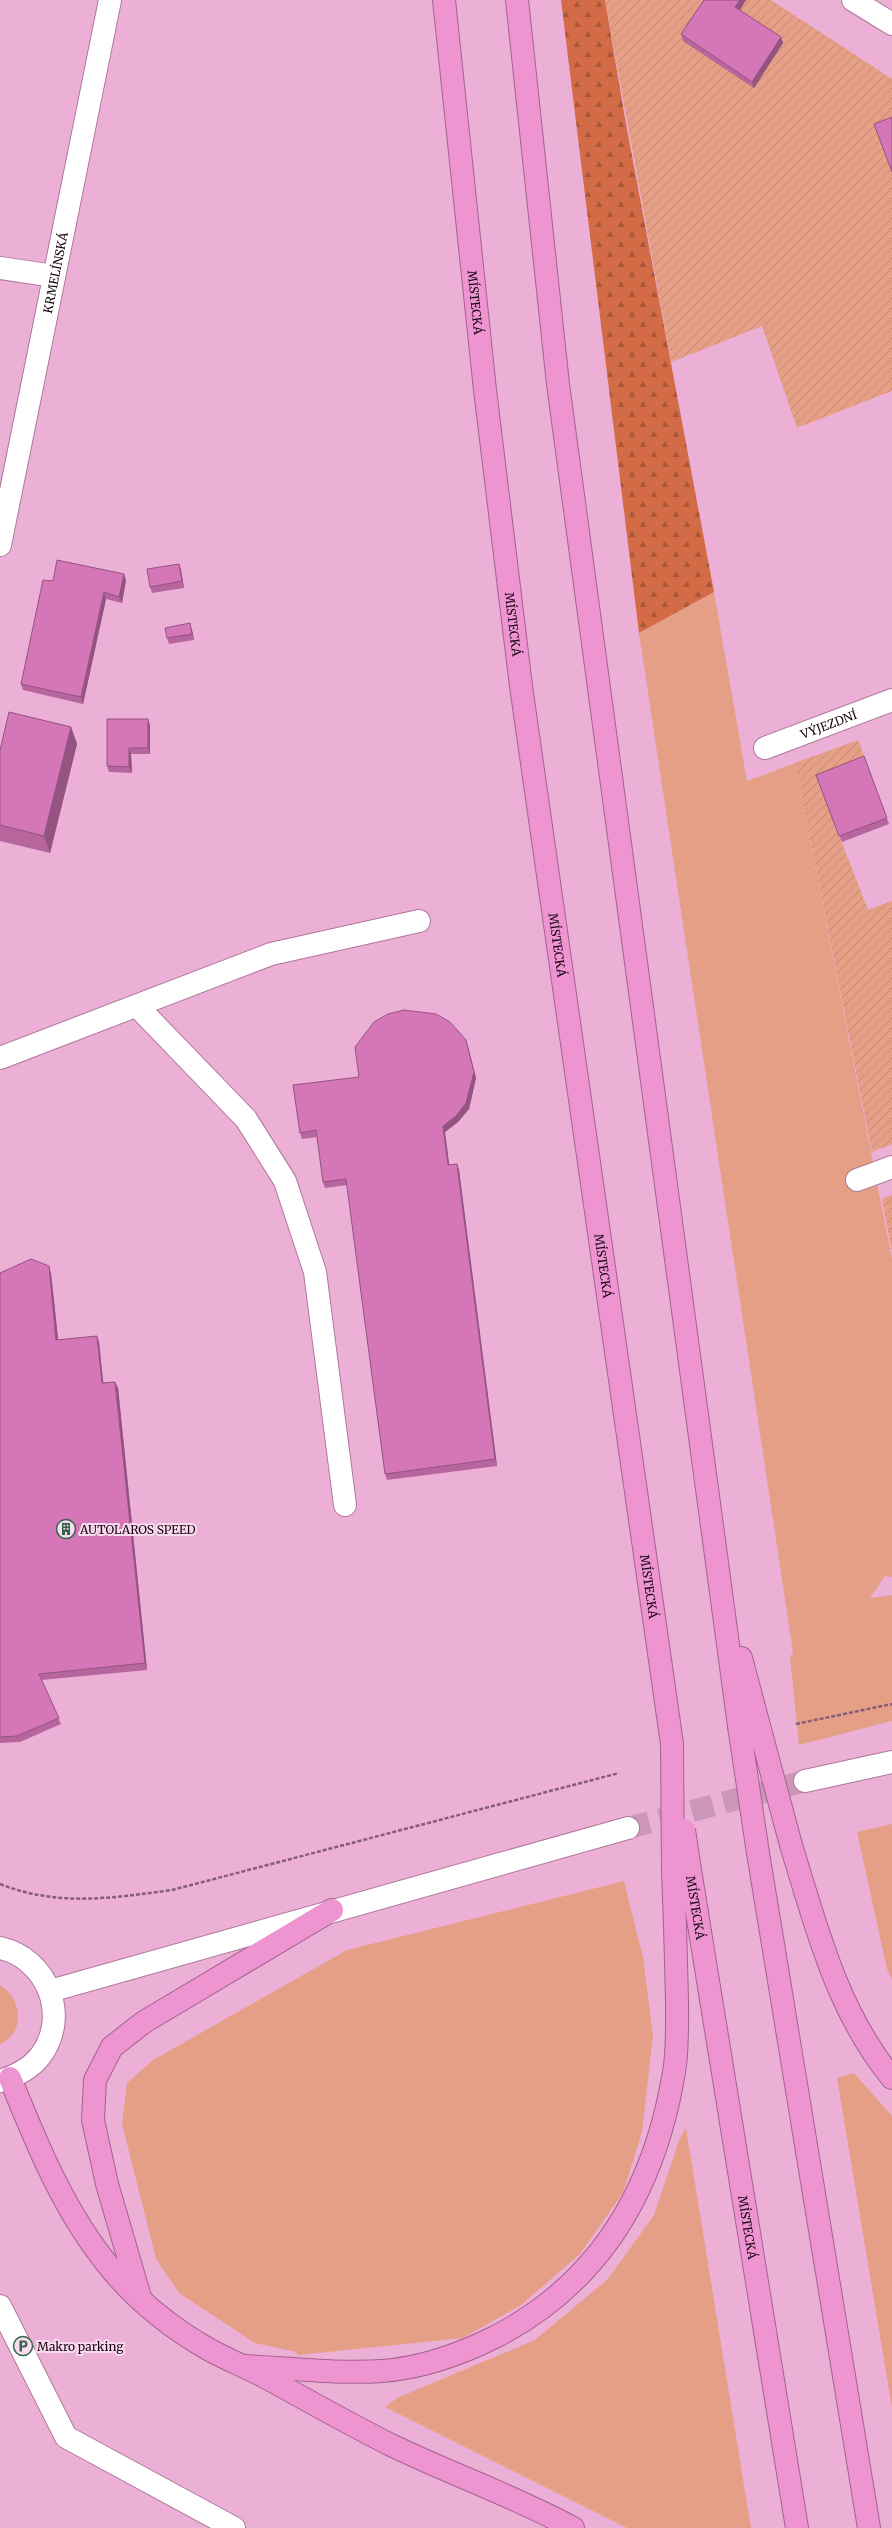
<svg xmlns="http://www.w3.org/2000/svg" width="892" height="2528" viewBox="0 0 892 2528" font-family="Merriweather,serif">
	<style>
		.green { fill: #e59f87 }
		.forest { fill: url(#forest-firs) }
		.garden { fill: url(#garden-furrows) }
		.lines { fill: none; stroke-linecap: round; stroke-linejoin: round }
		.secondary-tunnel { stroke: #cc96b9; stroke-width: 22; stroke-dasharray: 22 11; stroke-linecap: butt }
		.lane-casing { stroke: #af779c; stroke-width: 24 }
		.street-casing { stroke: #af779c; stroke-width: 24 }
		.secondary-casing { stroke: #af779c; stroke-width: 24 }
		.highway-casing { stroke: #a3628e; stroke-width: 24 }
		.path { stroke: #865d78; stroke-width: 2.5; stroke-dasharray: 4 2; stroke-linecap: butt }
		.lane { stroke: #fff; stroke-width: 22 }
		.street { stroke: #fff; stroke-width: 22 }
		.secondary { stroke: #fff; stroke-width: 22 }
		.highway { stroke: #ee94d1; stroke-width: 22 }
		.highway-bridge-casing { stroke: #a3628e; stroke-width: 24; stroke-linecap: butt }
		.highway-bridge { stroke: #ee94d1; stroke-width: 22 }
		.wall { fill: #b6659d }
		.shaded-wall { fill: #945380 }
		.building { fill: #d476b7; stroke: #945380 }
		.labels { text-anchor: middle; dominant-baseline: central; stroke-width: 4; stroke-linejoin: round; paint-order: stroke }
		.street-label { font-size: 12px; fill: #170411; stroke: #fbdbef }
		.poi-label { font-size: 12px; fill: #170411; stroke: #fbdbef; text-anchor: start }
	</style>
	<defs>
		<pattern id="forest-firs" width="22" height="20" patternUnits="userSpaceOnUse"><rect width="22" height="20" fill="#d26b46"/><path d="M5 1l3.5 6h-7zM16 11l3.5 6h-7z" fill="#a95639"/></pattern>
		<pattern id="garden-furrows" width="10" height="10" patternUnits="userSpaceOnUse"><rect width="10" height="10" fill="#e59f87"/><path d="M-1 1l2-2M0 10L10 0M9 11l2-2" fill="none" stroke="#c48774"/></pattern>
	</defs>
	<rect width="100%" height="100%" fill="#ecb0d7"/>
	<path class="green" d="M714 592 747 781 795 763 892 1259V1577L885 1576 870 1598 892 1595V1721L799 1745 790 1657 793 1652 639 633Z
		M892 1824V1979L887 1969 857 1832Z
		M624 1881 643 1957 653 2036 642 2132 623 2193 580 2254 521 2305 463 2338 298 2355 296 2352 255 2343 179 2293 156 2259 122 2124 127 2083 153 2060 347 1950Z
		M0 1985C22 1998 26 2033 0 2044Z
		M854 2073 892 2116V2408L837 2078Z
		M686 2128 751 2528H627L385 2407 397 2398 535 2340 608 2279 654 2215 680 2138Z"/>
	<path class="forest" d="M561 0H605L626 124 714 592 639 633Z"/>
	<path class="garden" d="M605 0H771L892 79V391L797 428 762 326 671 362Z
		M858 740 867 763 818 781 868 910 892 901V1144L872 1152 795 763Z
		M892 1195V1253L882 1199Z"/>
	<g class="lines">
		<path class="secondary-tunnel" d="M628 1828 805 1781"/>
		<g class="lane-casing">
			<path id="lane" d="M0 268 54 276
				M137 1006 246 1119 285 1181 315 1272 345 1505
				M0 1058 271 954 419 921
				M0 2306 66 2437 234 2528"/>
		</g>
		<g class="street-casing">
			<g id="street">
				<path d="M853 0 892 24"/>
				<path id="s1" d="M0 545 110 0"/>
				<path id="s2" d="M765 748 892 700"/>
				<path d="M857 1180 892 1167"/>
			</g>
		</g>
		<g class="secondary-casing">
			<path id="secondary" d="M805 1781 892 1762
				M0 1948C47 1958 70 2016 41 2055 31 2069 16 2076 0 2081
				M50 1991 628 1828"/>
		</g>
		<g class="highway-casing">
			<g id="highway">
				<path id="s3" d="M444 0 485 390 521 686 672 1744"/>
				<path d="M517 0 558 384 739 1726"/>
				<path d="M741 1658 758 1722"/>
				<path d="M791 1845C816 1926 837 2011 892 2078"/>
				<path d="M758 1853 869 2528"/>
				<path id="s4" d="M690 1870 797 2528"/>
				<path d="M10 2078C37 2145 65 2214 112 2270 138 2301 173 2329 208 2349 226 2359 246 2367 265 2377 307 2400 349 2424 391 2445 451 2474 514 2496 573 2528"/>
				<path d="M140 2297 107 2184 93 2120 95 2080 112 2047 144 2022 332 1910"/>
				<path d="M244 2366C289 2368 337 2374 382 2371 421 2368 461 2354 495 2337 602 2282 655 2188 674 2072 678 2049 677 2024 677 2001 676 1959 675 1916 673 1874"/>
			</g>
		</g>
		<path class="path" d="M796 1724 892 1704
			M0 1884C58 1907 112 1898 172 1890L619 1773"/>
		<use href="#lane" class="lane"/>
		<use href="#street" class="street"/>
		<use href="#secondary" class="secondary"/>
		<use href="#highway" class="highway"/>
		<g class="highway-bridge-casing">
			<path id="highway-bridge" d="M758 1722 791 1845
				M739 1726 758 1853
				M672 1744 673 1874
				M684 1830 690 1870"/>
		</g>
		<use href="#highway-bridge" class="highway-bridge"/>
	</g>
	<path class="wall" d="M704 0H746L740 10 783 43 754 88 683 41 681 34Z
		M179 564 181 570 184 588 152 593 150 587Z
		M126 580 122 603 106 599 83 704 23 690 21 684 53 581Z
		M192 630 194 640 169 644 167 638Z
		M150 725V754H131L132 773 109 772 107 766Z
		M71 727 77 744 50 853 0 841V750Z
		M864 756 889 824 842 842 816 775Z
		M468 1047 476 1078 469 1109 458 1122 445 1132 449 1165 457 1164 459 1170 497 1466 387 1480 385 1474 347 1185 325 1188 323 1182 317 1137 302 1139 300 1133 359 1077Z
		M0 1273H51L58 1340 97 1336 99 1342 103 1383 115 1382 118 1388 147 1670 41 1680 61 1724 20 1742 0 1743Z"/>
	<path class="shaded-wall" d="M740 0H746L738 13 735 7Z
		M781 37 783 43 754 88 752 82Z
		M179 564 181 570 184 588 182 581Z
		M124 574 126 580 122 603 119 597Z
		M104 592 106 599 83 704 81 697Z
		M190 623 192 630 194 640 192 634Z
		M148 719 150 725V754L148 748Z
		M71 727 77 744 50 853 44 836Z
		M129 748 131 754 132 773 129 767Z
		M466 1040 476 1078 469 1109 458 1122 445 1132 450 1171 448 1165 443 1126Z
		M457 1164 459 1170 497 1466 495 1459Z
		M49 1266 51 1273 59 1347 56 1340Z
		M97 1336 99 1342 104 1389 102 1383Z
		M115 1382 118 1388 147 1670 145 1663Z"/>
	<path class="building" d="M704 0H740L735 7 781 37 752 82 681 34Z
		M892 117V172L874 124Z
		M57 560 124 574 119 597 104 592 81 697 21 684 43 580 53 581Z
		M179 564 182 581 150 587 147 569Z
		M190 623 192 634 167 638 165 628Z
		M9 712 71 727 44 836 0 825V750Z
		M107 719H148V748H129V767L107 766Z
		M864 756 887 818 839 836 816 775Z
		M404 1010 436 1014 450 1022 466 1040 474 1072 466 1103 456 1116 443 1126 448 1165 457 1164 495 1459 385 1474 346 1179 323 1182 316 1130 300 1133 293 1085 359 1077 355 1047 374 1022 388 1014Z
		M31 1259 49 1266 56 1340 97 1336 102 1383 115 1382 145 1663 39 1674 59 1718 17 1736 0 1737V1273Z"/>
	<defs>
		<g id="building-ring" transform="scale(1)"><circle r="9.5" fill="#fbdbef" stroke="#31664b" stroke-width="1.5"/><path d="M-4-6H4V6H1V3H-1V6H-4ZM-2.5-4.3h1.7v1.8h-1.7ZM.8-4.3h1.7v1.8H.8ZM-2.5-1h1.7V.8h-1.7ZM.8-1h1.7V.8H.8Z" fill="#31664b"/></g>
		<g id="parking-ring" transform="scale(1)"><circle r="9.5" fill="#fbdbef" stroke="#31664b" stroke-width="1.5"/><path d="M-3.5-5.5H1a3.5 3.5 0 0 1 0 7H-1V5.5H-3.5ZM-1-3.4V-.6H.8a1.4 1.4 0 0 0 0-2.8Z" fill="#31664b"/></g>
	</defs>
	<g fill-rule="evenodd">
		<use href="#building-ring" x="66" y="1529"/>
		<use href="#parking-ring" x="23" y="2346"/>
	</g>
	<g class="labels">
		<g class="street-label">
			<text stroke="none"><textPath href="#s1" startOffset="278">KRMELÍNSKÁ</textPath></text>
			<text stroke="none"><textPath href="#s3" startOffset="304">MÍSTECKÁ</textPath></text>
			<text stroke="none"><textPath href="#s3" startOffset="628">MÍSTECKÁ</textPath></text>
			<text stroke="none"><textPath href="#s2" startOffset="68">VÝJEZDNÍ</textPath></text>
			<text stroke="none"><textPath href="#s3" startOffset="952">MÍSTECKÁ</textPath></text>
			<text stroke="none"><textPath href="#s3" startOffset="1276">MÍSTECKÁ</textPath></text>
			<text stroke="none"><textPath href="#s3" startOffset="1600">MÍSTECKÁ</textPath></text>
			<text stroke="none"><textPath href="#s4" startOffset="38">MÍSTECKÁ</textPath></text>
			<text stroke="none"><textPath href="#s4" startOffset="362">MÍSTECKÁ</textPath></text>
		</g>
		<g class="poi-label">
			<text x="80" y="1529">AUTOLAROS SPEED</text>
			<text x="37" y="2346">Makro parking</text>
		</g>
	</g>
</svg>
